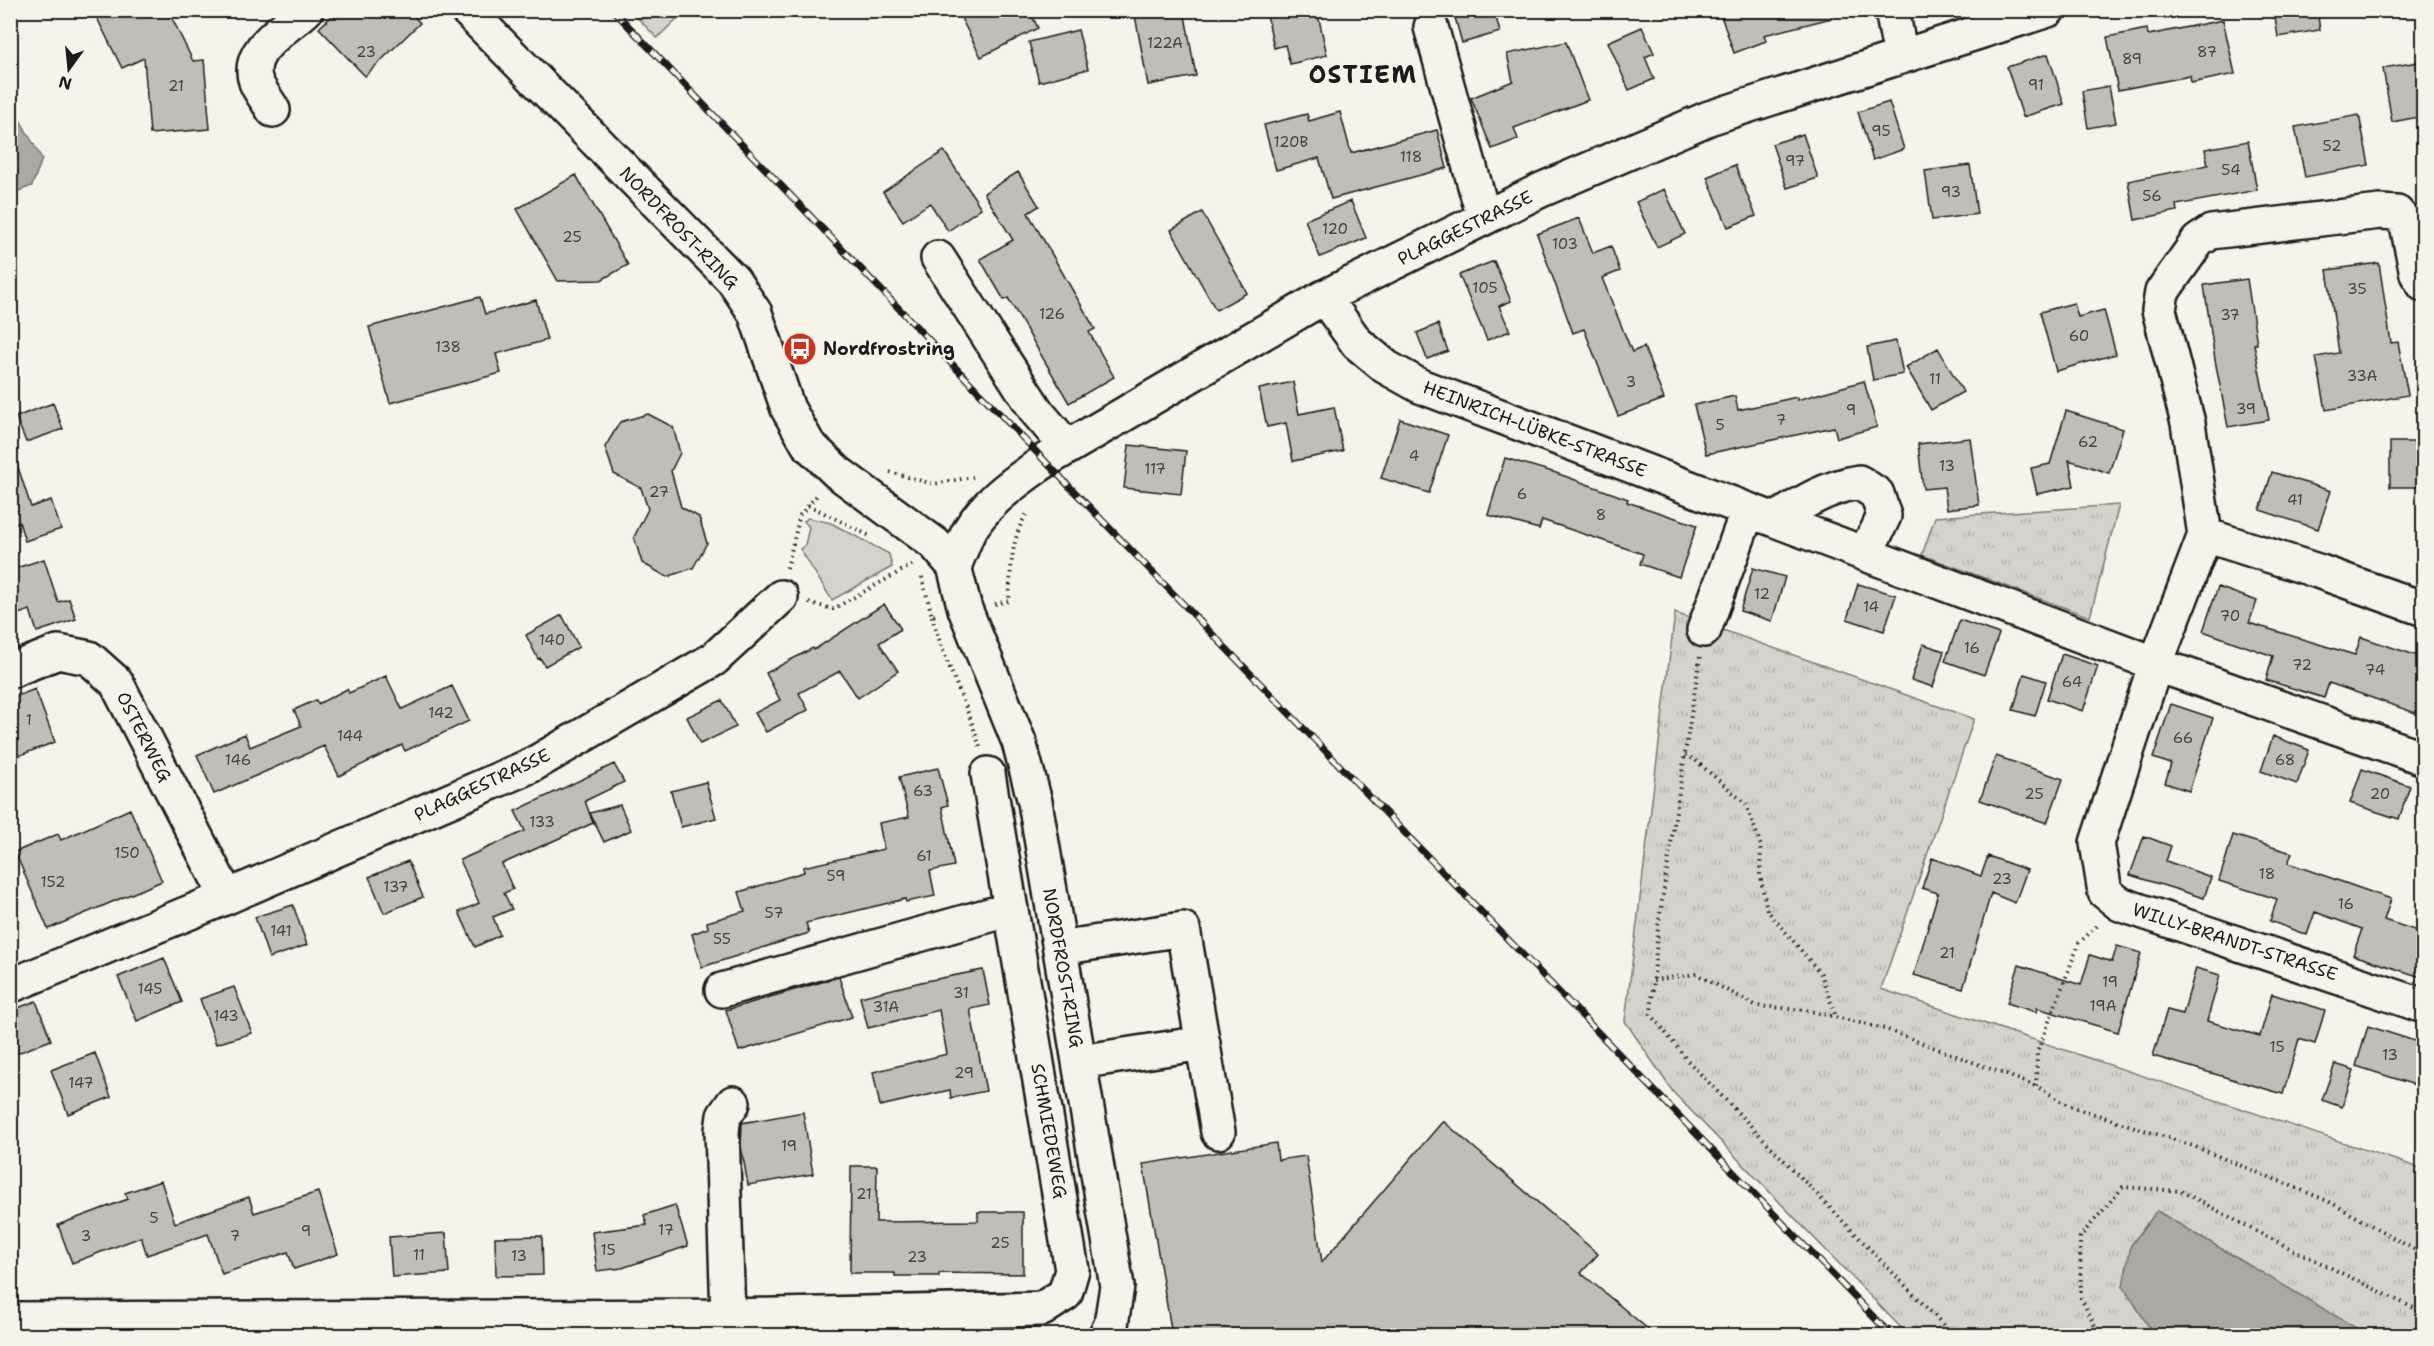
<svg xmlns="http://www.w3.org/2000/svg" width="2434" height="1346" viewBox="0 0 2434 1346" font-family="'Shantell Sans',sans-serif">
	<style>
		.green { fill: #d7d3cb; stroke: #7a7874; stroke-width: 1.5 }
		.park { fill: url(#park-tufts); stroke: #7a7874; stroke-width: 1.5 }
		.water { fill: #aca9a2; stroke: #72716c; stroke-width: 1.5 }
		.building { fill: #c0beb5; stroke: #1c1c1c; stroke-width: 1.5 }
		.lines { fill: none; stroke-linecap: round; stroke-linejoin: round }
		.minor-casing { stroke: #1c1c1c; stroke-width: 38 }
		.path { stroke: #1c1c1c; stroke-width: 4; stroke-dasharray: 1.5 4.5; stroke-linecap: butt }
		.minor { stroke: #f7f3e8; stroke-width: 33 }
		.rail-casing { stroke: #1c1c1c; stroke-width: 7 }
		.rail { stroke: #f7f3e8; stroke-width: 4.5; stroke-dasharray: 14; stroke-linecap: butt }
		.labels { text-anchor: middle; dominant-baseline: central; stroke-width: 4.5; stroke-linejoin: round; paint-order: stroke }
		.number-label { font-size: 15px; fill: #454442 }
		.street-label { font-size: 18px; fill: #1c1c1c; stroke: #f7f3e8 }
		.poi-label { font-size: 18px; font-weight: bold; fill: #1c1c1c; stroke: #f7f3e8; text-anchor: start }
		.district-label { font-size: 24px; font-weight: bold; letter-spacing: 1.5px; fill: #1c1c1c; stroke: #f7f3e8 }
	</style>
	<defs>
		<pattern id="park-tufts" width="24" height="20" patternUnits="userSpaceOnUse" patternTransform="scale(1.5)"><rect width="24" height="20" fill="#d7d3cb"/><path d="M3 7l-1-3M5 7V3M7 7l1-3M15 17l-1-3M17 17v-4M19 17l1-3" fill="none" stroke="#b8b5ae"/></pattern>
	</defs>
	<rect width="100%" height="100%" fill="#f7f3e8"/>
	<filter id="ink" filterUnits="userSpaceOnUse"><feTurbulence type="fractalNoise" baseFrequency=".0167" numOctaves="2"/><feDisplacementMap in="SourceGraphic" scale="12" xChannelSelector="R" yChannelSelector="G"/><feConvolveMatrix kernelMatrix="1 2 1 2 8 2 1 2 1" color-interpolation-filters="sRGB"/></filter>
	<g filter="url(#ink)">
		<path class="green" d="M631 11H685L657 38Z
			M808 518 831 523 889 554 892 567 832 600 800 549 805 545 809 527 804 521Z"/>
		<path class="park" d="M2119 505 2090 617 1922 555 1935 517Z
			M1675 613 1974 719 1881 989 2423 1169V1335H1908L1673 1092 1625 1021Z"/>
		<path class="water" d="M10 102 42 159 32 186 11 194Z
			M2157 1211 2368 1335H2154L2123 1286 2131 1245Z"/>
		<path class="building" d="M93 10H168L193 61 204 60 210 129 150 134 144 58 122 68Z
			M338 10H408L420 23 365 76 319 28Z
			M957 10H1029L1038 28 981 57Z
			M1134 10H1184L1196 76 1148 85Z
			M1266 10H1317L1327 55 1290 64 1285 45 1274 48Z
			M1453 10H1494L1500 32 1462 43Z
			M1719 10H1831L1832 18 1764 35 1766 41 1734 53Z
			M2274 10H2317L2320 30 2278 37Z
			M2223 20 2235 74 2191 83 2190 76 2118 90 2107 37 2147 29 2148 35Z
			M1642 27 1654 53 1645 57 1654 79 1629 90 1608 42Z
			M1078 30 1088 69 1039 82 1029 42Z
			M1566 42 1588 100 1514 128 1518 139 1492 149 1471 98 1513 81 1507 54Z
			M2048 54 2064 104 2023 117 2007 67Z
			M2424 61V116L2392 122 2383 68Z
			M2109 86 2116 123 2088 128 2082 91Z
			M1889 102 1904 149 1873 160 1858 112Z
			M1340 112 1351 153 1437 130 1447 168 1331 199 1319 158 1276 170 1264 125 1307 114 1309 121Z
			M2359 115 2369 165 2305 177 2295 127Z
			M1803 134 1818 178 1787 188 1772 144Z
			M2248 141 2257 190 2176 205 2177 211 2135 220 2128 181 2208 165 2205 149Z
			M944 151 981 208 948 231 930 203 903 221 883 192Z
			M1735 165 1756 216 1728 227 1707 177Z
			M1970 165 1977 214 1932 220 1925 171Z
			M1018 172 1039 206 1028 213 1095 329 1089 332 1114 377 1069 403 1008 298 1004 300 980 259 1013 240 984 193Z
			M576 175 628 265 601 280 558 281 517 209Z
			M1664 189 1685 234 1657 247 1636 202Z
			M1351 201 1366 238 1320 257 1305 220Z
			M1202 212 1247 293 1216 310 1171 230Z
			M1579 218 1593 253 1611 246 1620 271 1602 278 1632 352 1644 347 1664 399 1618 416 1584 329 1573 333 1537 234Z
			M1494 261 1511 301 1499 306 1510 331 1487 340 1459 275Z
			M2379 263 2391 343 2398 342 2408 395 2326 410 2316 357 2339 353 2327 270Z
			M2247 279 2257 344H2254L2269 420 2228 427 2215 360 2204 285Z
			M480 297 485 314 536 300 547 340 496 354 501 373 390 403 369 327Z
			M2074 303 2078 317 2104 310 2116 354 2056 371 2040 312Z
			M1438 324 1448 351 1427 359 1417 333Z
			M1896 341 1903 374 1873 380 1867 347Z
			M1938 348 1963 392 1931 410 1906 367Z
			M1864 381 1877 427 1837 438 1834 427 1706 454 1694 405 1735 396 1738 410 1797 397V400Z
			M1293 382 1299 414 1334 407 1343 451 1293 461 1286 423 1267 427 1259 389Z
			M53 403 63 429 26 442 16 417Z
			M2066 411 2123 429 2109 473 2069 460 2074 486 2037 494 2031 468 2050 464Z
			M648 414 673 427 680 453 671 471 681 507 699 517 707 543 693 568 667 577 642 563 634 537 648 509 641 488 614 474 605 447 620 422Z
			M1400 419 1448 435 1429 493 1381 478Z
			M1970 438 1979 505 1947 509 1944 487 1923 489 1918 444Z
			M2390 442H2424V487H2390Z
			M1129 445 1186 451 1181 494 1124 488Z
			M15 458 31 507 51 500 61 529 25 541 19 522 10 525V459Z
			M1505 458 1556 473 1628 499 1627 502 1697 525 1679 577 1640 564 1643 554 1542 520 1539 529 1488 515Z
			M2272 472 2331 491 2318 529 2260 510Z
			M44 559 58 602 69 599 76 619 37 632 30 610 10 617V570Z
			M1753 568 1785 577 1772 621 1740 611Z
			M1858 584 1896 595 1884 631 1847 619Z
			M2218 587 2257 601 2249 623 2355 655 2361 637 2424 658V716L2329 683 2324 698 2266 680 2273 656 2203 631Z
			M884 604 901 629 879 643 898 671 858 698 840 671 799 693 808 710 766 732 755 713 780 700 766 673 813 648 814 650Z
			M562 615 579 647 545 666 540 658 538 659 526 635Z
			M1960 620 1999 634 1984 675 1945 661Z
			M1923 644 1944 651 1933 687 1911 680Z
			M2062 654 2098 666 2083 711 2047 699Z
			M2024 674 2046 681 2035 716 2013 710Z
			M386 676 402 709 452 686 469 721 405 751 402 745 339 776 324 746 214 794 197 755 245 734 250 747 301 726 294 710 316 700 318 704 347 689 349 693Z
			M35 689 55 742 10 759V699Z
			M722 700 736 727 700 744 687 717Z
			M2171 704 2213 718 2189 791 2165 783 2171 764 2153 758Z
			M2273 736 2309 750 2297 784 2261 771Z
			M1996 756 2063 779 2047 823 1980 800Z
			M614 764 624 782 585 801 593 823 502 864 513 889 504 893 512 909 493 917 500 935 475 947 459 912 479 903 460 860 525 831 515 811Z
			M938 768 948 805 942 807 954 866 930 871 935 896 906 902 905 899 806 923 809 933 702 967 692 934 708 928 707 922 745 911 739 892 804 872 803 867 884 849 879 823 909 817 899 777Z
			M2362 769 2410 786 2399 819 2350 803Z
			M706 782 716 818 681 827 671 791Z
			M620 805 631 830 604 842 590 813Z
			M130 809 162 881 48 929 15 852 58 834 61 840Z
			M2233 835 2292 853 2288 863 2391 899 2384 920 2424 933V978L2353 955 2362 929 2315 912 2307 935 2270 921 2277 899 2219 881Z
			M2144 836 2171 846 2166 861 2211 877 2204 898 2130 875Z
			M1988 856 2027 870 2015 903 1991 893 1963 989 1914 975 1938 893 1922 888 1932 858 1981 876Z
			M408 861 423 897 384 913 369 877Z
			M293 905 307 945 269 958 255 917Z
			M2117 946 2141 953 2118 1032 2037 1008 2036 1012 2007 1003 2019 965 2081 985 2090 955 2112 962Z
			M164 958 182 1002 137 1021 118 977Z
			M2196 968 2220 975 2207 1021 2260 1036 2272 994 2325 1010 2315 1044 2299 1039 2283 1094 2153 1056 2167 1010 2183 1014Z
			M983 970 990 1005 970 1009 986 1091 951 1098 950 1090 880 1106 873 1072 947 1054 939 1010 868 1028 860 997 921 982Z
			M839 977 852 1017 739 1051 726 1010Z
			M234 987 252 1033 216 1044 200 999Z
			M36 1001 51 1040 10 1056V1011Z
			M2368 1026 2424 1044V1088L2356 1066Z
			M95 1053 111 1097 68 1114 51 1070Z
			M2335 1064 2354 1070 2342 1107 2322 1100Z
			M803 1112 813 1174 748 1185 741 1146 742 1123Z
			M1443 1121 1598 1254 1581 1273 1655 1335H1172L1143 1164 1276 1143 1278 1160 1306 1156 1322 1262Z
			M851 1166H877L876 1222 978 1221V1212H1023V1274L939 1273V1276H895V1273H850Z
			M161 1181 175 1223 249 1197 254 1213 318 1192 338 1254 294 1269 288 1252 222 1274 208 1234 147 1255 141 1237 72 1263 58 1225 128 1199 125 1193Z
			M675 1205 688 1246 622 1268 597 1271 592 1232 647 1225 644 1215Z
			M446 1233 449 1273 392 1277 389 1237Z
			M542 1236 543 1275 496 1276 495 1237Z"/>
		<g class="lines">
			<g class="minor-casing">
				<path id="minor" d="M467 10 733 280 755 313 788 409 808 444 837 472 935 544 954 566 965 609 1019 742 1035 802 1117 1286 1111 1325 1105 1336
					M1892 10 1901 57
					M1431 27 1484 218
					M273 110C268 101 260 92 256 82 244 50 287 28 306 10
					M938 258 1037 412 1067 447
					M1324 297 1357 343 1386 367 1420 386 2175 671 2424 758
					M1775 520C1802 503 1827 487 1859 482L1877 494 1884 516 1876 533 1863 553
					M2205 535 2188 423 2159 310 2162 292 2198 241 2211 232 2380 212 2397 213 2407 225 2417 274 2424 285
					M954 566C959 555 963 545 967 535 984 502 1017 481 1046 460L1324 297 1541 190 1709 118 2048 10
					M2424 609 2318 571 2205 535 2156 663 2097 843 2105 892 2120 904 2424 1006
					M1704 630 1748 510
					M10 671 58 652 89 658 116 682 227 897
					M1060 948 1183 929 1218 1132
					M10 986 227 897 532 765 714 659 781 597
					M722 990 1011 909
					M1079 1062 1203 1043
					M728 1316 722 1131 724 1116 733 1103
					M10 1319 728 1316 1042 1309 1065 1294 1072 1270 988 774"/>
			</g>
			<path class="path" d="M890 472 933 484 973 477
				M808 505 870 536
				M787 568 800 515 818 494
				M922 577 932 616 937 615
				M809 603 833 609 912 565
				M995 604 1009 601C1011 571 1010 538 1028 512
				M932 616C944 662 967 703 980 748
				M1700 657 1658 927 1651 1014 1687 1060 1954 1336
				M1685 756 1694 759 1746 804 1761 846 1760 875 1767 910 1821 974 1836 1017
				M1653 980 1696 974 1757 1006 1806 1010 1885 1029 2036 1086 2070 1106 2193 1146 2328 1201 2424 1255
				M2036 1086 2037 1053 2079 943 2099 924
				M2100 1336 2081 1298 2080 1237 2123 1187 2181 1191 2259 1233 2424 1313"/>
			<use href="#minor" class="minor"/>
			<g class="rail-casing">
				<path id="rail" d="M613 10 1067 484 1892 1336"/>
			</g>
			<use href="#rail" class="rail"/>
		</g>
	</g>
	<defs>
		<g id="bus-disc" transform="scale(1.725)"><circle r="9.5" fill="#c8321e" stroke="#f7f3e8"/><path d="M-5-6H5V4H4V6H2V4H-2V6H-4V4H-5ZM-3.5-4V0h7V-4ZM-3.5 1.2v1.5H-2V1.2ZM2 1.2v1.5H3.5V1.2Z" fill="#fff"/></g>
	</defs>
	<g fill-rule="evenodd">
		<use href="#bus-disc" x="800" y="349"/>
	</g>
	<g class="labels">
		<g class="number-label">
			<text x="1165" y="43">122A</text>
			<text x="366" y="52">23</text>
			<text x="2207" y="52">87</text>
			<text x="2132" y="59">89</text>
			<text x="2036" y="85">91</text>
			<text x="176" y="86">21</text>
			<text x="1881" y="131">95</text>
			<text x="1291" y="142">120B</text>
			<text x="2332" y="146">52</text>
			<text x="1411" y="157">118</text>
			<text x="1795" y="161">97</text>
			<text x="2231" y="170">54</text>
			<text x="1951" y="192">93</text>
			<text x="2152" y="196">56</text>
			<text x="1335" y="229">120</text>
			<text x="572" y="237">25</text>
			<text x="1565" y="244">103</text>
			<text x="1485" y="288">105</text>
			<text x="2357" y="289">35</text>
			<text x="1052" y="314">126</text>
			<text x="2230" y="315">37</text>
			<text x="2079" y="336">60</text>
			<text x="448" y="347">138</text>
			<text x="2362" y="376">33A</text>
			<text x="1935" y="379">11</text>
			<text x="1631" y="382">3</text>
			<text x="2246" y="409">39</text>
			<text x="1851" y="410">9</text>
			<text x="1781" y="420">7</text>
			<text x="1720" y="425">5</text>
			<text x="2088" y="442">62</text>
			<text x="1414" y="456">4</text>
			<text x="1947" y="466">13</text>
			<text x="1155" y="469">117</text>
			<text x="659" y="492">27</text>
			<text x="1522" y="494">6</text>
			<text x="2295" y="500">41</text>
			<text x="1601" y="515">8</text>
			<text x="1762" y="594">12</text>
			<text x="1871" y="607">14</text>
			<text x="2230" y="616">70</text>
			<text x="552" y="640">140</text>
			<text x="1972" y="648">16</text>
			<text x="2302" y="665">72</text>
			<text x="2375" y="670">74</text>
			<text x="2072" y="682">64</text>
			<text x="441" y="713">142</text>
			<text x="29" y="720">1</text>
			<text x="350" y="736">144</text>
			<text x="2183" y="738">66</text>
			<text x="238" y="760">146</text>
			<text x="2285" y="760">68</text>
			<text x="923" y="791">63</text>
			<text x="2034" y="794">25</text>
			<text x="2380" y="794">20</text>
			<text x="542" y="822">133</text>
			<text x="127" y="853">150</text>
			<text x="924" y="856">61</text>
			<text x="2267" y="874">18</text>
			<text x="836" y="876">59</text>
			<text x="2002" y="879">23</text>
			<text x="53" y="882">152</text>
			<text x="396" y="887">137</text>
			<text x="2346" y="904">16</text>
			<text x="774" y="913">57</text>
			<text x="281" y="931">141</text>
			<text x="722" y="939">55</text>
			<text x="1947" y="953">21</text>
			<text x="2110" y="982">19</text>
			<text x="150" y="989">145</text>
			<text x="961" y="993">31</text>
			<text x="2103" y="1006">19A</text>
			<text x="886" y="1007">31A</text>
			<text x="226" y="1016">143</text>
			<text x="2277" y="1047">15</text>
			<text x="2390" y="1055">13</text>
			<text x="964" y="1073">29</text>
			<text x="81" y="1083">147</text>
			<text x="789" y="1146">19</text>
			<text x="864" y="1194">21</text>
			<text x="154" y="1218">5</text>
			<text x="666" y="1230">17</text>
			<text x="306" y="1231">9</text>
			<text x="86" y="1236">3</text>
			<text x="235" y="1236">7</text>
			<text x="1000" y="1243">25</text>
			<text x="608" y="1250">15</text>
			<text x="419" y="1255">11</text>
			<text x="519" y="1256">13</text>
			<text x="917" y="1257">23</text>
		</g>
		<g class="street-label">
			<text transform="translate(679 228) rotate(46)">NORDFROST-RING</text>
			<text transform="translate(1465 228) rotate(-26)">PLAGGESTRASSE</text>
			<text transform="translate(1535 429) rotate(21)">HEINRICH-LÜBKE-STRASSE</text>
			<text transform="translate(144 737) rotate(63)">OSTERWEG</text>
			<text transform="translate(482 785) rotate(-25)">PLAGGESTRASSE</text>
			<text transform="translate(2235 942) rotate(18)">WILLY-BRANDT-STRASSE</text>
			<text transform="translate(1063 968) rotate(80)">NORDFROST-RING</text>
			<text transform="translate(1049 1131) rotate(80)">SCHMIEDEWEG</text>
		</g>
		<g class="poi-label">
			<text x="823" y="349">Nordfrostring</text>
		</g>
		<g class="district-label">
			<text x="1363" y="75">OSTIEM</text>
		</g>
	</g>
	<rect width="2434" height="1346" fill="none" stroke="#f7f3e8" stroke-width="36"/>
	<rect x="18" y="18" width="2398" height="1310" fill="none" stroke="#1c1c1c" stroke-width="2" filter="url(#ink)"/>
	<g transform="translate(69 69) rotate(195)" stroke="#f7f3e8" stroke-width="4.5" paint-order="stroke">
	<path d="M0-4.5L10 22L0 15L-10 22Z" fill="#1c1c1c"/>
	<text y="-9" font-size="16" font-weight="bold" text-anchor="middle" fill="#1c1c1c">N</text>
	</g>
</svg>
